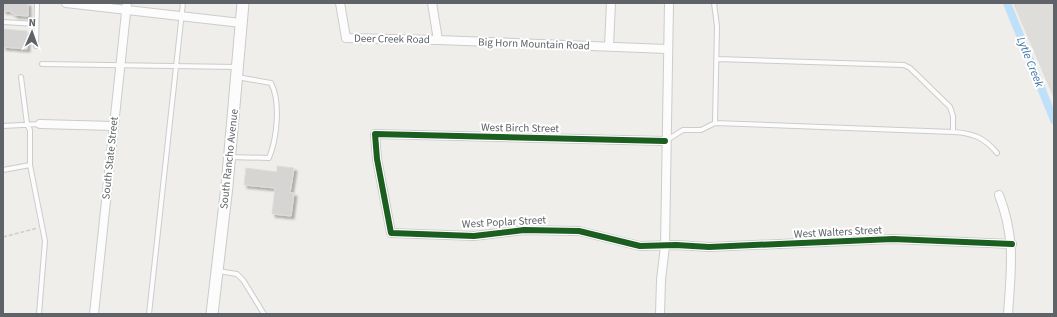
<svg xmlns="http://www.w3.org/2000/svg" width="1057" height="317" viewBox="0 0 1057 317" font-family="'Source Sans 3',sans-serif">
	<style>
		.industrial { fill: #dfddda }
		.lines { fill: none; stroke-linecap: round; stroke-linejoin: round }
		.canal { stroke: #bfe0f9; stroke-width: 8 }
		.building { fill: #d6d5d3; stroke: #deddd9; filter: url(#shadow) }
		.lane-casing { stroke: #cbcccc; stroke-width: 6 }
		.street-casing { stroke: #cbcccc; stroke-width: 10 }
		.secondary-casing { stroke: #cacacb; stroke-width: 13 }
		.path { stroke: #cacfcc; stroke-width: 1.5; stroke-dasharray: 4 2; stroke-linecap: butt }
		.lane { stroke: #fdfcfc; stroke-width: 4 }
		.street { stroke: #fdfcfc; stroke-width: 8 }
		.secondary { stroke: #fdfcfc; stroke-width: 11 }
		.cycleway-casing { stroke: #fff; stroke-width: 8 }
		.cycleway { stroke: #1b5e20; stroke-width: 6 }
		.labels { text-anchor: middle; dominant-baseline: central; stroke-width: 4; stroke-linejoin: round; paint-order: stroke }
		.street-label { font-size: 11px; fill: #5f6368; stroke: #fff }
		.water-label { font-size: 12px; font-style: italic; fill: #4174aa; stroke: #fff }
	</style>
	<defs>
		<filter id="shadow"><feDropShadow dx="3" dy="3" stdDeviation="1" flood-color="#0004"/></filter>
	</defs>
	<rect width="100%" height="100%" fill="#efeeea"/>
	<path class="industrial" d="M1013 3H1054V99Z"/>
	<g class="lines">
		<path class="canal" d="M1007 3 1054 120"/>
	</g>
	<path class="building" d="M3 3H28V16L14 15V13H11V11H3Z
		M3 29 27 31V49L3 47Z
		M277 166 294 168 290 193H294L291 216 272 214 275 188 244 185 246 168 277 172Z"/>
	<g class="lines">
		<g class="lane-casing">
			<path id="lane" d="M714 3 717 26 715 123
				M3 22 36 24
				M36 46 37 3
				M717 59 904 65 910 68 950 107 953 116V132
				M42 64 237 67
				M21 77 27 124 30 130V165L45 241 39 314
				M3 126 40 124
				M667 140 683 130H701L715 123 953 132C972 133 984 137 997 153
				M230 157 269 158C277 138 281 102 271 83L237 77
				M3 170 30 165
				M218 271 237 274 243 280 264 314
				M149 314 183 3"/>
		</g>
		<g class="street-casing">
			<path id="street" d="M66 3 241 23
				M340 3 346 38 438 40
				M432 3 438 40 667 49
				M609 46 611 3
				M40 124 114 126
				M665 141 375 134 377 159 391 233 474 236 524 230 579 231 640 246 676 245 709 247 893 239 1012 244
				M999 195C1016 239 1011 269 1008 314
				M94 314 127 3
				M660 314 661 280 665 246 669 3"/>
		</g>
		<g class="secondary-casing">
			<path id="secondary" d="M212 314 227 186 243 3"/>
		</g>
		<path class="path" d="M3 237 38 228"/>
		<use href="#lane" class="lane"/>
		<use href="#street" class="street"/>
		<use href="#secondary" class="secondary"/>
		<g class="cycleway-casing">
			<path id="cycleway" d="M665 141 375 134 377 159 391 233 474 236 524 230 579 231 640 246 676 245 709 247 893 239 1012 244"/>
		</g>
		<use href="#cycleway" class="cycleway"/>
	</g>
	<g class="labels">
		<g class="street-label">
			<text transform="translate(392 39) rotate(1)">Deer Creek Road</text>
			<text transform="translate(534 44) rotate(2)">Big Horn Mountain Road</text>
			<text transform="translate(520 128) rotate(1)">West Birch Street</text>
			<text transform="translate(110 158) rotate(-84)">South State Street</text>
			<text transform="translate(229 159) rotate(-84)">South Rancho Avenue</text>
			<text transform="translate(504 222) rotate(-3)">West Poplar Street</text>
			<text transform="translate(838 232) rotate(-3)">West Walters Street</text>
		</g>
		<g class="water-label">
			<text transform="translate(1030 62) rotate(68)">Lytle Creek</text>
		</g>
	</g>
	<rect width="1057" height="317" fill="none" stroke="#5f6368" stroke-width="8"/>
	<g transform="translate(32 32) rotate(2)" stroke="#ffffff" stroke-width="3" paint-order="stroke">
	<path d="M0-3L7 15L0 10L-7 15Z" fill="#5f6368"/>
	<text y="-6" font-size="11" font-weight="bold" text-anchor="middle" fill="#5f6368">N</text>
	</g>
</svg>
